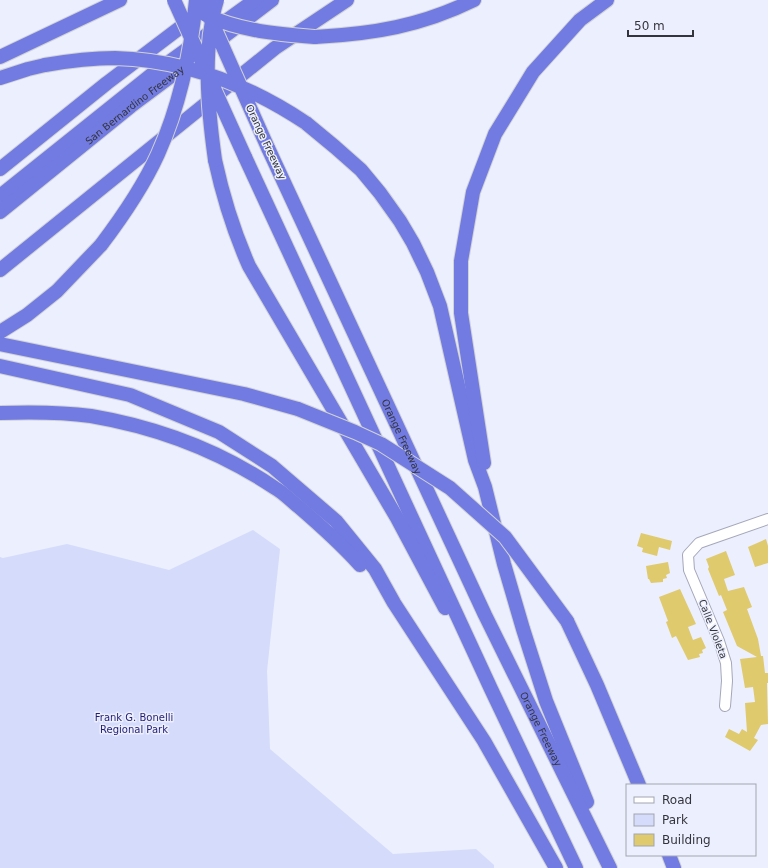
<svg xmlns="http://www.w3.org/2000/svg" width="768" height="868" viewBox="0 0 768 868" font-family="'DejaVu Sans',sans-serif">
	<style>
		.green { fill: #d5dbfb }
		.building { fill: #e0ca6e }
		.lines { fill: none; stroke-linecap: round; stroke-linejoin: round }
		.minor-casing { stroke: #a4a7b9; stroke-width: 12 }
		.highway-casing { stroke: #d2d3d4; stroke-width: 16 }
		.minor { stroke: #fff; stroke-width: 10 }
		.highway { stroke: #727be2; stroke-width: 14 }
		.highway-bridge-casing { stroke: #d2d3d4; stroke-width: 16; stroke-linecap: butt }
		.highway-bridge { stroke: #727be2; stroke-width: 14 }
		.labels { text-anchor: middle; dominant-baseline: central; stroke-width: 3; stroke-linejoin: round; paint-order: stroke }
		.street-label { font-size: 10px; fill: #34353c; stroke: #eceffe }
		.park-label { font-size: 10px; fill: #231c75; stroke: #eceffe }
	</style>
	<rect width="100%" height="100%" fill="#eceffe"/>
	<path class="green" d="M253 530 280 549 267 671 270 749 393 854 476 849 494 865V868H0V557L3 558 67 544 169 570Z"/>
	<path class="building" d="M641 533 672 541 670 550 659 547 657 556 642 552 643 548 637 546Z
		M766 539 768 546V563L755 567 748 547Z
		M726 551 735 575 724 579 728 591 744 587 752 607 747 609 758 639 761 656H763L765 673H768V683H767L768 724 761 725 754 738 758 740 750 751 725 737 729 729 739 734 742 729 747 732 745 703 755 702 753 687 745 688 740 659 757 657 737 646 723 612 727 610 721 595 719 596 708 569 709 567 706 559Z
		M668 562 670 573 666 575 667 578 663 579V582L651 583 649 579H648L646 566Z
		M680 589 696 624 688 627 693 640 701 637 706 648 702 650 703 653 699 654 700 657 688 660 676 636 672 638 666 622 668 621 659 597Z"/>
	<g class="lines">
		<g class="minor-casing">
			<path id="minor" d="M725 706 727 681 726 663 719 641 689 570 688 555 699 543 768 519"/>
		</g>
		<g class="highway-casing">
			<g id="highway">
				<path d="M315 37C373 34 421 26 474 0"/>
				<path d="M210 47 272 0"/>
				<path d="M0 57 120 0"/>
				<path d="M0 78 28 69 45 65"/>
				<path d="M306 123 335 147 361 170 380 193 400 221 413 243 427 272 440 306 475 460 485 487 504 564 523 629 546 701 587 802"/>
				<path id="s1" d="M268 148 485 615 610 868"/>
				<path d="M245 157 491 689 576 868"/>
				<path d="M215 160C223 197 234 232 249 266L397 518 445 608"/>
				<path d="M0 169 107 83 194 17"/>
				<path d="M0 196 150 76 255 0"/>
				<path id="s2" d="M0 212 131 106 190 62"/>
				<path d="M0 270 275 48 347 0"/>
				<path d="M0 332 27 315 57 291 101 245"/>
				<path d="M0 344 244 394 298 409"/>
				<path d="M0 366 130 395 219 432 272 466 336 521 375 569 394 603 484 741 556 868"/>
				<path d="M0 413C30 412 61 412 91 416 156 427 220 451 275 488 284 493 291 501 299 507 321 526 341 544 360 565"/>
				<path d="M484 463 461 313V261L473 192 495 134 533 72 580 20 607 0"/>
				<path d="M567 621 597 685 639 785"/>
				<path d="M669 855 674 868"/>
			</g>
		</g>
		<use href="#minor" class="minor"/>
		<use href="#highway" class="highway"/>
		<g class="highway-bridge-casing">
			<path id="highway-bridge" d="M174 0 245 157
				M202 0 268 148
				M206 15C240 31 278 34 315 37
				M45 65C68 61 91 58 115 58 184 60 249 85 306 123
				M215 160C208 110 202 49 217 0
				M101 245C123 216 143 187 158 154 179 107 191 52 196 0
				M298 409 355 432 381 444 450 488 505 537 567 621"/>
		</g>
		<use href="#highway-bridge" class="highway-bridge"/>
	</g>
	<g class="labels">
		<g class="street-label">
			<text stroke="none"><textPath href="#s2" startOffset="172">San Bernardino Freeway</textPath></text>
			<text transform="translate(266 142) rotate(65)">Orange Freeway</text>
			<text stroke="none"><textPath href="#s1" startOffset="318">Orange Freeway</textPath></text>
			<text transform="translate(713 629) rotate(69)">Calle Violeta</text>
			<text stroke="none"><textPath href="#s1" startOffset="642">Orange Freeway</textPath></text>
		</g>
		<g class="park-label">
			<text x="134" y="717">Frank G. Bonelli<tspan x="134" dy="12">Regional Park</tspan></text>
		</g>
	</g>
	<rect x="626" y="784" width="130" height="72" fill="#eceffe" stroke="#a2a5b0"/>
	<rect x="634" y="797" width="20" height="6" fill="#ffffff" stroke="#a2a5b0"/>
	<text x="662" y="804" font-size="12" fill="#34353c">Road</text>
	<rect x="634" y="814" width="20" height="12" fill="#d5dbfb" stroke="#a2a5b0"/>
	<text x="662" y="824" font-size="12" fill="#34353c">Park</text>
	<rect x="634" y="834" width="20" height="12" fill="#e0ca6e" stroke="#a2a5b0"/>
	<text x="662" y="844" font-size="12" fill="#34353c">Building</text>
	<path d="M628 30v6h65v-6" fill="none" stroke="#34353c" stroke-width="2"/>
	<text x="634" y="30" font-size="12" fill="#34353c" stroke="#eceffe" stroke-width="3" paint-order="stroke">50 m</text>
</svg>
